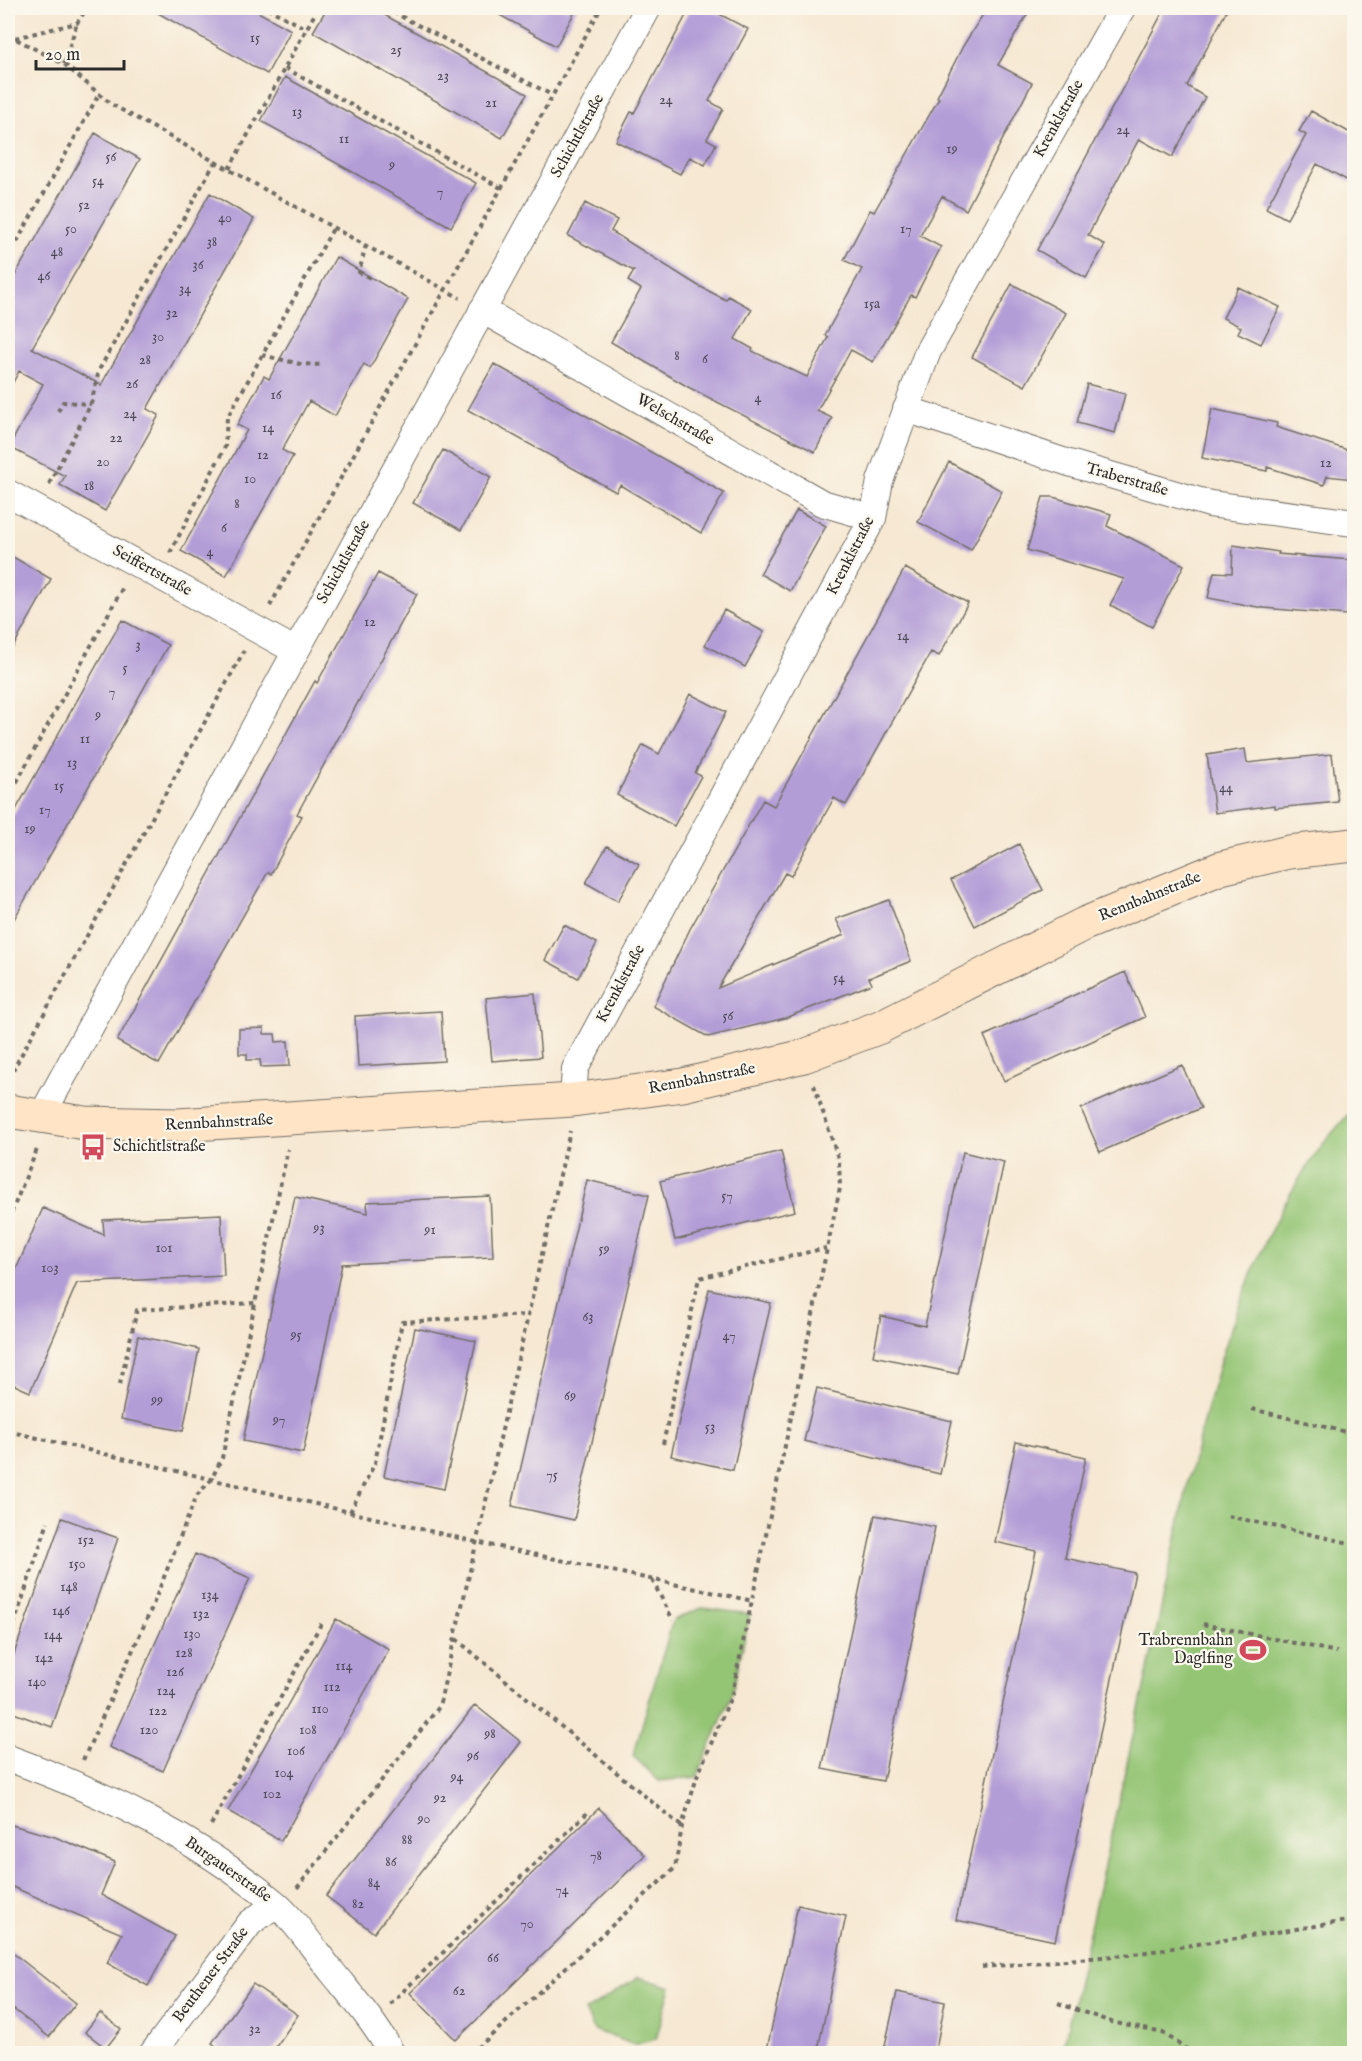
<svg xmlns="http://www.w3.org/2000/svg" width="1362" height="2061" viewBox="0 0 1362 2061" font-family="'IM FELL English',serif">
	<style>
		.green { fill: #94c575; stroke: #607850; stroke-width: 1.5 }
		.building { fill: #b29dd7 }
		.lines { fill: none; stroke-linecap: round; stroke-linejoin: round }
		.street-casing { stroke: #726d65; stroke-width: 28 }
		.secondary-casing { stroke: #726d65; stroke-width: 35 }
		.path { stroke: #726d65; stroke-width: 4; stroke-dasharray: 4.5 4.5; stroke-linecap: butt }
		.street { stroke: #fff; stroke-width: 26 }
		.secondary { stroke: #ffe4c6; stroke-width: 33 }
		.labels { text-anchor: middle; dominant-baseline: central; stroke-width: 4.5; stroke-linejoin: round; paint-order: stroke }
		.number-label { font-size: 14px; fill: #4d4856 }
		.street-label { font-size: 16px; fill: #2b2b2b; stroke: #fbf7ec }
		.poi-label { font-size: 16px; fill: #2b2b2b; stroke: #fbf7ec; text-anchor: start }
	</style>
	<rect width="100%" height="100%" fill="#fbf7ec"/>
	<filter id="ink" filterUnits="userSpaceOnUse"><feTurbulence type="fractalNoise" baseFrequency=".0167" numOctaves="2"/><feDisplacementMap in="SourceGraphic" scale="12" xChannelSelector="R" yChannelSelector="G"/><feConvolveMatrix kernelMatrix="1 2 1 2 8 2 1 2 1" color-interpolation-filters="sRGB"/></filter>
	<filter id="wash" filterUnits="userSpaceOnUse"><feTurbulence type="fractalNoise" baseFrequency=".008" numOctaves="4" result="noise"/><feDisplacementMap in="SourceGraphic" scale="24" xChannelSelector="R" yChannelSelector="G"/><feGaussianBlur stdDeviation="1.35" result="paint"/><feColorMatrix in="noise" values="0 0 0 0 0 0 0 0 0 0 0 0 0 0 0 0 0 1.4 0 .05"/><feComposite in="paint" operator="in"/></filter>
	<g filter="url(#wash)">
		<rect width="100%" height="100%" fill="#f6e8d2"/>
		<path class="green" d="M1354 1107V2053H1062C1091 1921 1122 1789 1151 1656 1186 1496 1219 1289 1316 1154 1327 1137 1342 1123 1354 1107Z
			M702 1608 750 1614 732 1694 697 1777 659 1781 633 1756 673 1620Z
			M639 1977 671 1987 656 2039 634 2045 594 2030 585 2011Z"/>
		<g id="blocks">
			<path class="building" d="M149 8H251L291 30 267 74Z
				M327 8H372L527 94 502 138 313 32Z
				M487 8H577L556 46Z
				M690 8H708L748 29 709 101 723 109 707 139 716 144 705 165 690 157 680 174 616 141 631 112 634 113Z
				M987 8H1031L998 65 1032 83 966 210 942 196 920 236 941 247 915 297 911 295 873 362 851 350 817 411 832 418 815 452 690 388 611 342 641 289 628 281 634 271 568 236 585 203 617 220 611 231 697 285 726 300 728 296 752 309 735 339 753 349 752 351 807 377 828 337 825 335 862 269 844 260 870 210 874 212 939 98 937 97 963 46Z
				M1165 8H1228L1187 86 1205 97 1172 157 1139 139 1088 235 1105 245 1086 278 1037 250Z
				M285 77 476 183 451 227 261 121Z
				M1311 111 1354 135V184L1317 164 1287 219 1266 208 1306 135 1299 131Z
				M95 133 140 159 32 348 101 385 210 193 254 219 147 409 159 415 105 511 60 485 65 476 9 447 43 384 19 371 8 392V288Z
				M336 257 408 299 370 368 364 364 335 416 309 401 282 450 293 456 226 576 181 551 247 430 237 425 264 376 269 379Z
				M1012 284 1066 313 1025 386 972 357Z
				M1238 287 1280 307 1261 344 1238 333 1241 327 1223 318Z
				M494 364 724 493 701 533 620 485 616 492 468 410Z
				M1087 384 1125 394 1115 433 1077 423Z
				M1212 409 1277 423 1276 427 1354 452V479L1327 476 1324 485 1267 467V471L1202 458Z
				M443 450 491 477 461 530 413 503Z
				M949 462 1002 491 971 550 918 522Z
				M1043 497H1053L1111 514 1107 526 1184 565 1152 627 1110 605 1124 579 1027 550Z
				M797 510 826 526 790 591 760 574Z
				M1233 545 1279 552 1278 554 1351 560 1347 615 1263 608 1208 598 1214 572 1232 573Z
				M8 554 51 579 8 656Z
				M905 568 968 603 939 656 931 652 846 805 834 798 791 876 785 873 718 988 844 935 836 919 889 900 911 961 869 978 872 984 785 1018 708 1037 653 1006 690 929 763 800 774 806Z
				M378 573 417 594 297 814 302 816 271 874 268 872 159 1064 117 1041 315 681 317 683Z
				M724 610 764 632 745 667 705 645Z
				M122 620 168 645 8 930V824Z
				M690 694 726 712 695 773 701 776 674 826 617 795 643 745 659 754Z
				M1245 749 1247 763 1332 754 1338 802 1275 808V805L1215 813 1207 755Z
				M1019 844 1043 890 975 926 951 880Z
				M607 846 639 864 618 901 586 883Z
				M564 925 597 943 578 978 545 960Z
				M1125 972 1145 1017 1004 1081 984 1036Z
				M535 993 541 1057 492 1061 486 998Z
				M441 1011 444 1061 358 1066 355 1016Z
				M264 1028V1034H275L276 1042 288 1041 290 1066 261 1067 260 1060H247V1054H239V1029Z
				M1182 1065 1201 1108 1100 1152 1081 1109Z
				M781 1151 795 1211 675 1240 660 1181Z
				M963 1152 1004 1162 958 1374 873 1356 881 1316 925 1326Z
				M587 1180 649 1195 574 1520 512 1506Z
				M490 1196 493 1257 342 1264 303 1453 243 1441 295 1197 368 1213 367 1202Z
				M43 1208 104 1235 103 1220 221 1214 224 1276 77 1283 30 1392 8 1382V1288Z
				M709 1289 771 1303 733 1470 671 1456Z
				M415 1328 476 1341 444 1489 384 1476Z
				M138 1336 199 1349 183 1431 121 1419Z
				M817 1388 952 1421 940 1474 804 1441Z
				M1016 1442 1086 1457 1065 1558 1135 1573 1055 1941 956 1920 1036 1551 995 1542Z
				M875 1515 935 1527 883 1781 822 1769Z
				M62 1518 118 1538 52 1727 8 1711V1671Z
				M195 1554 250 1578 163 1771 109 1747Z
				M336 1619 389 1649 281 1841 228 1811Z
				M475 1705 521 1742 374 1933 326 1896Z
				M599 1808 645 1855 456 2040 410 1993Z
				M8 1824 55 1837 115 1862 101 1895 175 1936 148 1986 107 1963 122 1934 8 1885Z
				M798 1905 846 1916 817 2054H766Z
				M8 1949 76 2003 49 2037 8 2005Z
				M253 1984 298 2015 271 2054H226L212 2043Z
				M897 1992 945 2002 935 2054H883Z
				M100 2013 121 2029 106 2048 85 2032Z"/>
		</g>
	</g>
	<g filter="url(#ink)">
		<use href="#blocks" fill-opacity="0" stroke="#726d65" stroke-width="1.5"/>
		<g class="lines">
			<g class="street-casing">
				<path id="street" d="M482 310 822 503 873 518
					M906 409 1069 463 1210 504 1354 523
					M8 493 296 651
					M573 1100 575 1069 873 518 880 481 928 351 1122 8
					M41 1117 648 8
					M8 1758C104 1793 195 1837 275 1903 295 1920 315 1951 333 1973 354 1999 376 2024 392 2054
					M152 2054 250 1923 276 1904"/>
			</g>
			<g class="secondary-casing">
				<path id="secondary" d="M8 1111 85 1123 178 1125 573 1100 683 1085 804 1056 880 1027 1084 924 1221 868 1289 852 1354 845"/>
			</g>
			<path class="path" d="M267 8 307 29
				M385 8 552 95
				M15 38 77 23 87 8
				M8 39 14 38 64 64 111 104 460 298
				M64 64 77 23
				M285 68 501 188
				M229 169 318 8
				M366 245 359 272 372 279
				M8 258 99 94
				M262 355 300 364 323 365
				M58 411 63 402 91 404
				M49 484 91 404 99 370 215 162
				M170 553 225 447 227 418 334 227
				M270 606 601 8
				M8 798 123 587
				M8 1079 244 651
				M8 1221 38 1147
				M120 1384 137 1310 255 1303
				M1252 1409 1354 1434
				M8 1431 476 1542 753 1601
				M663 1444 699 1278 826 1248
				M350 1512 375 1463 402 1322 529 1315
				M1228 1516 1354 1544
				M652 1580 673 1620
				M1203 1624 1337 1652
				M456 1639 681 1826
				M8 1642 48 1522
				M83 1760 150 1612 197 1495 211 1480 222 1458 288 1149
				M211 1825 322 1622
				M297 1888 439 1707 570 1131
				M982 1967 1127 1955 1354 1920
				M1058 2003 1111 2022 1163 2033 1194 2054
				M390 2004 588 1812
				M471 2054 675 1868 682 1826 697 1777 732 1694 840 1188 839 1161 814 1085"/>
			<use href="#street" class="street"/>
			<use href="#secondary" class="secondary"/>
		</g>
	</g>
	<defs>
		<g id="bus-bare" transform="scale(2.07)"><path d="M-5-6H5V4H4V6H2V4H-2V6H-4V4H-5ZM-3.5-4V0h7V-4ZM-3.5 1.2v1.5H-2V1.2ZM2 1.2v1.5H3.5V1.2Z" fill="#d1495b" stroke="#fbf7ec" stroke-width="2.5" paint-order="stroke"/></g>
		<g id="stadium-bare" transform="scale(2.07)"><path d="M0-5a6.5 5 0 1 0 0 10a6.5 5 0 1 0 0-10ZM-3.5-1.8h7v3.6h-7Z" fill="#d1495b" stroke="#fbf7ec" stroke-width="2.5" paint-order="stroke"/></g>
	</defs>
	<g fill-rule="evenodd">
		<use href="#bus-bare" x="93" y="1147"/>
		<use href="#stadium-bare" x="1253" y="1650"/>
	</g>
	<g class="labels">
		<g class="number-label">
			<text x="255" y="38">15</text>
			<text x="396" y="50">25</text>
			<text x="443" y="76">23</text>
			<text x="666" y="100">24</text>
			<text x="491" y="103">21</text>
			<text x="297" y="112">13</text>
			<text x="1123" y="130">24</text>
			<text x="344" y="139">11</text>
			<text x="952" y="149">19</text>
			<text x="111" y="157">56</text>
			<text x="392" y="165">9</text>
			<text x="98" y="181">54</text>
			<text x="440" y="192">7</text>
			<text x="84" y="205">52</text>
			<text x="225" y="218">40</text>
			<text x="71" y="229">50</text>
			<text x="906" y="229">17</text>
			<text x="212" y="242">38</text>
			<text x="57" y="252">48</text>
			<text x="198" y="265">36</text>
			<text x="44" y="276">46</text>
			<text x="185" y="289">34</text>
			<text x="872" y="304">15a</text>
			<text x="172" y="313">32</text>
			<text x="158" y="337">30</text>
			<text x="677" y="356">8</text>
			<text x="705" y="359">6</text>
			<text x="145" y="360">28</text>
			<text x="132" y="384">26</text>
			<text x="276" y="395">16</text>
			<text x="758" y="398">4</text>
			<text x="130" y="414">24</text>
			<text x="268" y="428">14</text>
			<text x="116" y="438">22</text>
			<text x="263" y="455">12</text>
			<text x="103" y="462">20</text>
			<text x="1326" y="463">12</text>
			<text x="250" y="479">10</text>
			<text x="89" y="486">18</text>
			<text x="237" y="504">8</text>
			<text x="224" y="528">6</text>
			<text x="210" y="552">4</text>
			<text x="370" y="622">12</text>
			<text x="903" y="636">14</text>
			<text x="138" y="645">3</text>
			<text x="125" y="668">5</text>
			<text x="112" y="692">7</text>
			<text x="98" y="715">9</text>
			<text x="85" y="739">11</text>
			<text x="72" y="763">13</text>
			<text x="59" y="786">15</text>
			<text x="1226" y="788">44</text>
			<text x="45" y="810">17</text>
			<text x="30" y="829">19</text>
			<text x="839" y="978">54</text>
			<text x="728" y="1016">56</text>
			<text x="727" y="1196">57</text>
			<text x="319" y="1228">93</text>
			<text x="430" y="1230">91</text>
			<text x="164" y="1248">101</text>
			<text x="604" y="1249">59</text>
			<text x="50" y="1268">103</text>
			<text x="588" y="1317">63</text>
			<text x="296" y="1335">95</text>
			<text x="729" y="1336">47</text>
			<text x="570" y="1396">69</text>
			<text x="157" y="1400">99</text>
			<text x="279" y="1420">97</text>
			<text x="710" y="1427">53</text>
			<text x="552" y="1475">75</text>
			<text x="86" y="1540">152</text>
			<text x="77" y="1564">150</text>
			<text x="69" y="1587">148</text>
			<text x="210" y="1595">134</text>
			<text x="61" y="1611">146</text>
			<text x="201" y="1614">132</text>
			<text x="192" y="1634">130</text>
			<text x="53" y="1635">144</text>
			<text x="184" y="1653">128</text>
			<text x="44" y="1658">142</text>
			<text x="344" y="1666">114</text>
			<text x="175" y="1672">126</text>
			<text x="37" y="1682">140</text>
			<text x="332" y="1687">112</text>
			<text x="166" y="1691">124</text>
			<text x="320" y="1709">110</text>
			<text x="158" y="1711">122</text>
			<text x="149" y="1730">120</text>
			<text x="308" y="1730">108</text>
			<text x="490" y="1734">98</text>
			<text x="296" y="1751">106</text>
			<text x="473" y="1756">96</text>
			<text x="284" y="1773">104</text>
			<text x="457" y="1777">94</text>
			<text x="272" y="1794">102</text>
			<text x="440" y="1798">92</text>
			<text x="424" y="1819">90</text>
			<text x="407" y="1840">88</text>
			<text x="596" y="1856">78</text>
			<text x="391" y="1862">86</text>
			<text x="374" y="1883">84</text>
			<text x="562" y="1890">74</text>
			<text x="358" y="1904">82</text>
			<text x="527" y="1924">70</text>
			<text x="493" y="1958">66</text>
			<text x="459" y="1991">62</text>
			<text x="255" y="2029">32</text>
		</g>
		<g class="street-label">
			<text transform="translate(1059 119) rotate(-61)">Krenklstraße</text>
			<text transform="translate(578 136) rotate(-61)">Schichtlstraße</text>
			<text transform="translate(675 420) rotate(30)">Welschstraße</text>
			<text transform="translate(1127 480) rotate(16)">Traberstraße</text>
			<text transform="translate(851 556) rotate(-63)">Krenklstraße</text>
			<text transform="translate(344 562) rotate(-61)">Schichtlstraße</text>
			<text transform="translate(152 571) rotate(29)">Seiffertstraße</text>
			<text transform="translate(1150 897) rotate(-22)">Rennbahnstraße</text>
			<text transform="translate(621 984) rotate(-62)">Krenklstraße</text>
			<text transform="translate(702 1079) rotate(-11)">Rennbahnstraße</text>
			<text transform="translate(219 1123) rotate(-3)">Rennbahnstraße</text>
			<text transform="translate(228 1870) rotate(35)">Burgauerstraße</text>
			<text transform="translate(211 1975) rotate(-53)">Beuthener Straße</text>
		</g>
		<g class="poi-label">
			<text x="113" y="1147">Schichtlstraße</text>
			<text x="1233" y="1641" text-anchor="end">Trabrennbahn<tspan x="1233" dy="18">Daglfing</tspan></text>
		</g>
	</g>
	<rect width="1362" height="2061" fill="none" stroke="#fbf7ec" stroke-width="30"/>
	<path d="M36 60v9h88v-9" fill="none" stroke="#2b2b2b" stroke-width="3"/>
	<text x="45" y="60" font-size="18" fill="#2b2b2b" stroke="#fbf7ec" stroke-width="4.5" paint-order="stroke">20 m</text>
</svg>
